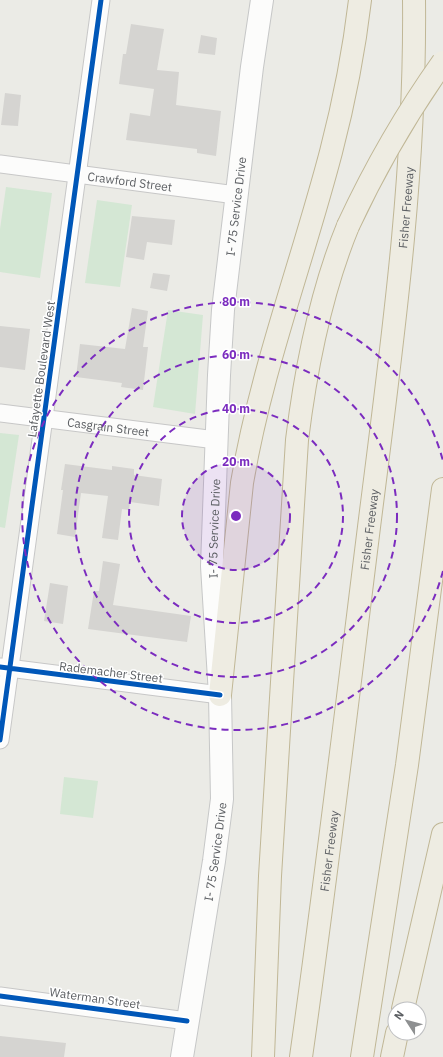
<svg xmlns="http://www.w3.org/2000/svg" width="443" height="1057" viewBox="0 0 443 1057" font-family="'IBM Plex Sans',sans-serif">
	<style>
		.green { fill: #d4e7d4 }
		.building { fill: #d5d4d1 }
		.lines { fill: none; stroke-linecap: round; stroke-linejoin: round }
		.minor-casing { stroke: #c7c7c7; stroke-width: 19 }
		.secondary-casing { stroke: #c6c7c7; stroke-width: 24 }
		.motorway-casing { stroke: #c0b796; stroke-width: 24 }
		.minor { stroke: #fcfcfb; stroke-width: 17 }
		.secondary { stroke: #fcfcfb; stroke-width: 22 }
		.motorway { stroke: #eeece2; stroke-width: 22 }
		.motorway-bridge-casing { stroke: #c0b796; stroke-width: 24; stroke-linecap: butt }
		.motorway-bridge { stroke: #eeece2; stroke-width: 22 }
		.cycleway-casing { stroke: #fff; stroke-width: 8 }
		.cycleway { stroke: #0057b8; stroke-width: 5 }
		.ring { fill: none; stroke: #7b2cbf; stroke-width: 2; stroke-dasharray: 7 5 }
		.labels { text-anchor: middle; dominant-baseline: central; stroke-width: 3; stroke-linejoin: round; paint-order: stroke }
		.street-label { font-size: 12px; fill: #5c5f63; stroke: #fff }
		.centre { fill: #7b2cbf; stroke: #fff; stroke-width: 2 }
		.ring-label { font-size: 12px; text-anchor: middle; font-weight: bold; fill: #7b2cbf; stroke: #fff; stroke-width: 3; stroke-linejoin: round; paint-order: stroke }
	</style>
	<rect width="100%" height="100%" fill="#ebebe6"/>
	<path class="green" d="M6 187 52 193 40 278 0 272V229Z
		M97 200 132 205 120 287 85 283Z
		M168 310 203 315 195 414 153 407Z
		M0 433 19 435 5 528 0 527Z
		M64 777 98 781 93 818 60 814Z"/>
	<path class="building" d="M131 24 164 29 157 70 179 72 176 105 221 111 216 156 197 153V149L126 140 130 113 150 116 154 89 119 84 123 54H126Z
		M201 35 217 38 215 55 198 53Z
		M5 93 21 95 18 126 1 125Z
		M132 216 175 220 172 245 147 242 144 260 126 257Z
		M153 273 170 275 167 291 150 288Z
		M132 308 148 311 143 347H148L143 390 121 387 122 383 76 377 80 344 125 349Z
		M0 326 30 329 25 370 0 367Z
		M65 464 112 470V466L134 469V475L162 479 159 506 130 502 129 510 122 509 118 540 102 538 108 496 81 493 75 537 57 534 63 490H61Z
		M103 561 120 564 113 605 191 616 187 642 88 629 94 591H99Z
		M50 583 68 586 63 624 44 621Z
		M0 1036 66 1043 64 1057H0Z"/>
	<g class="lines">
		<g class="minor-casing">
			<g id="minor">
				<path id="s1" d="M0 164 236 195"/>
				<path id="s2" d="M0 413 216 440"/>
				<path d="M0 667 220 695"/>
				<path d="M0 740 101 0"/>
				<path d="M0 996 187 1021"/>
			</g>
		</g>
		<g class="secondary-casing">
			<g id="secondary">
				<path id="s3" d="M182 1057 214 861 222 799 220 695 212 566 219 375 223 310 252 67 262 0"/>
			</g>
		</g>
		<g class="motorway-casing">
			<g id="motorway">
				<path d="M220 695 242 483C261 370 302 263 331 152 344 102 354 51 360 0"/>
				<path d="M403 1009 443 834"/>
				<path d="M263 1057 270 876 297 440C306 367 320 294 348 226"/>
				<path id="s4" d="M301 1057C326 881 347 704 369 527 391 352 416 177 414 0"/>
				<path d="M362 1057 407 765 443 489"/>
				<path d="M392 1057 397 1033"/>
			</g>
		</g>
		<use href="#minor" class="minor"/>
		<use href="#secondary" class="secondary"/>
		<use href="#motorway" class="motorway"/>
		<g class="motorway-bridge-casing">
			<path id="motorway-bridge" d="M348 226C375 168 406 114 443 62"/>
		</g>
		<use href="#motorway-bridge" class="motorway-bridge"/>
		<g class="cycleway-casing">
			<path id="cycleway" d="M0 667 220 695
				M0 740 101 0
				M0 996 187 1021"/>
		</g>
		<use href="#cycleway" class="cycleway"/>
	</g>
	<circle cx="236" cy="516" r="54" fill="#7b2cbf" fill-opacity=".12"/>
	<g class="ring">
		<circle cx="236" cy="516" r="54"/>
		<circle cx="236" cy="516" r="107"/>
		<circle cx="236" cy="516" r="161"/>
		<path d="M443 571A214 214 0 1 1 443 461"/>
	</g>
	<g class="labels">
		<g class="street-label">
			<text stroke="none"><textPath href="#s1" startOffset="131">Crawford Street</textPath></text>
			<text stroke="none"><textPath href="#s3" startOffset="855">I- 75 Service Drive</textPath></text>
			<text stroke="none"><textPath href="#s4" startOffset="856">Fisher Freeway</textPath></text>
			<text transform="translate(41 369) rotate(-82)">Lafayette Boulevard West</text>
			<text stroke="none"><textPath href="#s2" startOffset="109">Casgrain Street</textPath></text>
			<text stroke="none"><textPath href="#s3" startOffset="532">I- 75 Service Drive</textPath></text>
			<text stroke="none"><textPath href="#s4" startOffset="532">Fisher Freeway</textPath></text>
			<text transform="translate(111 672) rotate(7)">Rademacher Street</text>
			<text stroke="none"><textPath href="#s4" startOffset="208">Fisher Freeway</textPath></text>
			<text stroke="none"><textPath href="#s3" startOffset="208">I- 75 Service Drive</textPath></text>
			<text transform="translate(95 998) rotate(8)">Waterman Street</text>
		</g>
	</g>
	<circle cx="236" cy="516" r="6" class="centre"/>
	<g class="ring-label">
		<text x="236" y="306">80 m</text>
		<text x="236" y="359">60 m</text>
		<text x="236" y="413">40 m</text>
		<text x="236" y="466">20 m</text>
	</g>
	<g transform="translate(407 1021) rotate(306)"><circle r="19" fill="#ffffff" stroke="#bebfc1"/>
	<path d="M0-3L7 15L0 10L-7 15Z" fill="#8e9091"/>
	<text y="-6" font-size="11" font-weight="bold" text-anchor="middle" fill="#5c5f63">N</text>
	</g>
</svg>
